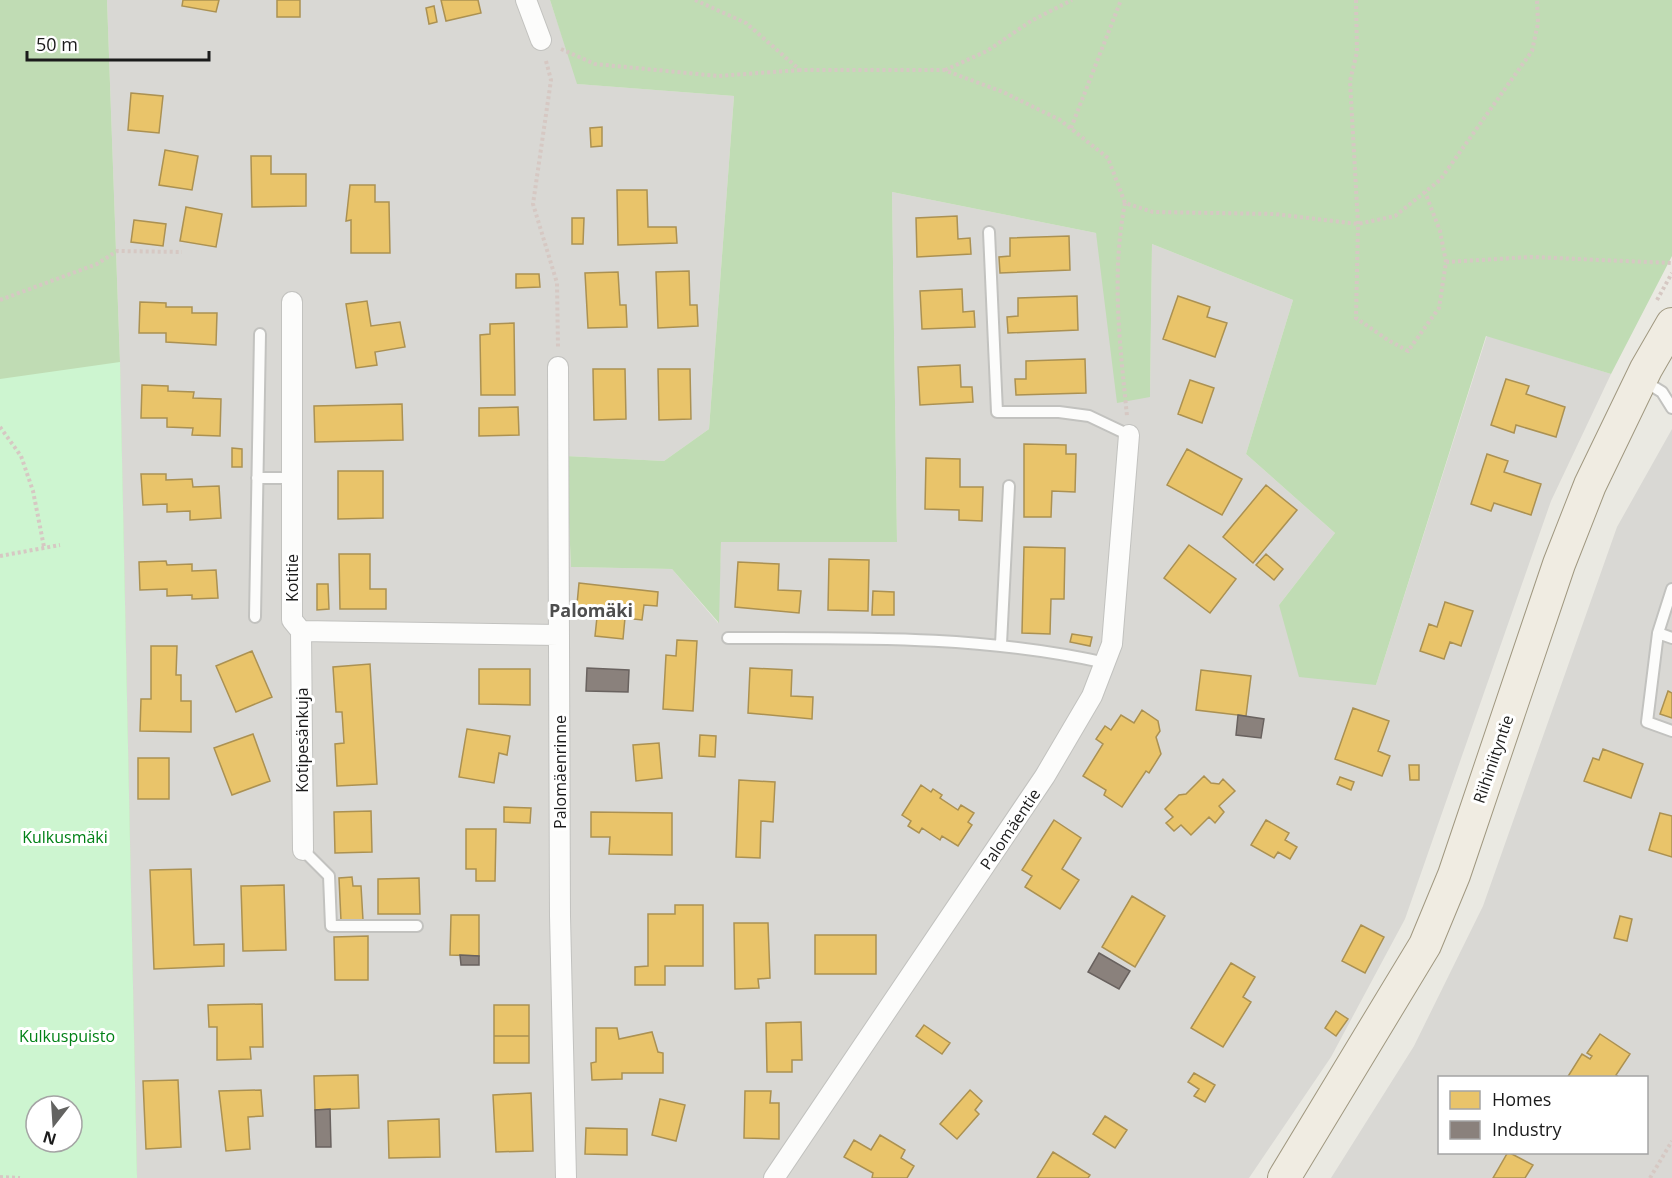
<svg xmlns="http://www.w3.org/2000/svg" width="1672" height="1178" viewBox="0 0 1672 1178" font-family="'Open Sans',sans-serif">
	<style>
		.residential { fill: #d9d8d4; fill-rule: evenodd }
		.forest { fill: #c0dcb4; fill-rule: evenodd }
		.park { fill: #cdf5d0; fill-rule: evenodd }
		.homes { fill: #e9c46a; stroke: #ab9152; stroke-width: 1.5 }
		.industry { fill: #8a817c; stroke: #69625f; stroke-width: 1.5 }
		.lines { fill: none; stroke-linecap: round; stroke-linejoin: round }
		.lane-casing { stroke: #c2c2bf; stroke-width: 14 }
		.street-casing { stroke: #c2c2bf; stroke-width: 22 }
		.primary-casing { stroke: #a09880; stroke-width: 34 }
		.path { stroke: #d6c8c3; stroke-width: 4; stroke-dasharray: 3 3; stroke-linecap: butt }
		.lane { stroke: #fcfcfb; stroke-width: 10 }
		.street { stroke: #fcfcfb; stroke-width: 20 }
		.primary { stroke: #f0ece2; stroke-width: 32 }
		.labels { text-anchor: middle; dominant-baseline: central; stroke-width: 6; stroke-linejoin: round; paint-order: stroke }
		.street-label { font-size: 16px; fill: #1b1b1b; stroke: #fff }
		.park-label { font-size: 16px; fill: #018116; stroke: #fff }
		.neighbourhood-label { font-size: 18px; font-weight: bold; fill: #4e4e4e; stroke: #fff }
	</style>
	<rect width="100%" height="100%" fill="#eae9e2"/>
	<path class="residential" d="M107 0H550L578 84 734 96 709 429 664 461 566 456 571 567 672 569 718 623 721 542 897 541 892 192 1096 233 1150 397 1152 244 1293 300 1246 454 1335 533 1279 605 1376 685 1487 335 1611 374 1551 501 1405 919 1331 1057 1249 1178H137L120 362Z
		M1672 429V1178H1331L1414 1046 1483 906 1617 527ZM1440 1078H1646V1152H1440Z"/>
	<path class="forest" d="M0 0H107L120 362 137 1175 0 1168ZM36 1106H72V1142H36Z
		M550 0H1672V256L1611 374 1486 336 1376 685 1299 677 1279 605 1335 533 1246 454 1293 300 1152 244 1150 397 1117 403 1096 233 892 192 897 542H721L719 623 672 569 571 567 566 456 664 461 709 429 734 96 577 84Z"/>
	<path class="park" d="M120 362 137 1178H0V379ZM36 1106H72V1142H36Z"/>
	<path class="homes" d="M183 0H219L216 12 182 6Z
		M277 0H300V17H277Z
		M441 0H478L481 13 446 21Z
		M434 6 437 22 429 24 426 8Z
		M131 93 163 96 159 133 128 130Z
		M602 127V146L591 147 590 128Z
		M165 150 198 156 192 190 159 185Z
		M251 156H271V174H306V206L252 207Z
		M350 185H375V202H389L390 253H351V220L346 221Z
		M617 190H647L648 227H676L677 243 618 245Z
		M186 207 222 214 216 247 180 241Z
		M957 216 958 239 970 238 971 254 917 257 916 218Z
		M572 218H584L583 244H572Z
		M134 220 166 224 163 246 131 242Z
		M1069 236 1070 270 1000 273 999 257 1010 256V238Z
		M689 271 690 305H697L698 326 658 328 656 272Z
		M618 272 620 305H626L627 327 588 328 585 273Z
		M516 274H539L540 287 516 288Z
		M962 289 963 312 974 311 975 327 922 329 920 291Z
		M1077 296 1078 330 1008 333 1007 317 1018 316V298Z
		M1178 296 1210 307 1207 317 1227 323 1215 357 1163 339Z
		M367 301 371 326 400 322 405 347 375 352 377 365 356 368 346 304Z
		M140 302 166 303V307H192V313H217L216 345 166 342V333H139Z
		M514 323 515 395H481L480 335 490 334V324Z
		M1085 359 1086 393 1016 395 1015 379H1026V361Z
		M960 365 961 387H972L973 402 920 405 918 367Z
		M593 369H625L626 419 594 420Z
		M658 369H690L691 419 659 420Z
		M1506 379 1529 386 1526 394 1565 407 1556 437 1516 425 1514 433 1491 425Z
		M1190 380 1214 388 1202 423 1178 414Z
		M142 385 168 386V391L194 392 193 398 221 399 220 436 192 435 193 428 167 427V418H141Z
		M402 404 403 440 315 442 314 406Z
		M518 407 519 435 479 436V408Z
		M1024 444 1066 445V454H1076L1075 492 1052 491 1051 517H1024Z
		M232 448 242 449V467H232Z
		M1187 449 1242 479 1222 515 1167 485Z
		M1487 454 1508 461 1504 472 1541 484 1531 515 1494 503 1491 511 1471 504Z
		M926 458 960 459V487H983L982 521 959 520V510L925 509Z
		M338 471H383V518L338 519Z
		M141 474H166V480L192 479 193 487 219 486 221 518 190 520V511L167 512V504L143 505Z
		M1266 485 1297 510 1253 563 1223 537Z
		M1189 545 1236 579 1210 613 1164 578Z
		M1024 547 1065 548 1064 599H1051L1050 634 1022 633Z
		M339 554H370V589H386V609H340Z
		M1266 554 1283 569 1274 580 1256 565Z
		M829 559 869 560 868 611 828 610Z
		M166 561 167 565 192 564V571L216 570 218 598 192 599V595L167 596V589L140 590 139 562Z
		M738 562 779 564 778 590 801 591 799 613 735 607Z
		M579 583 658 592 657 606 644 605 642 620 625 618 623 639 595 636 597 617 576 615Z
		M317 584H328L329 609 317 610Z
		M873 591 894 592V615H872Z
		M1445 602 1473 611 1461 646 1450 642 1444 659 1420 651 1429 624 1437 627Z
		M1072 634 1092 637 1090 646 1070 642Z
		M677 640 697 641 693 711 663 709 666 655 676 656Z
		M151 646H177L176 675H181V701H191V732L140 731 141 699H151Z
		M252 651 272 697 236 712 216 666Z
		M370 664 377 784 337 786 335 744 344 743 342 712H336L333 667Z
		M750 668 792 670 791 696 813 697 812 719 748 713Z
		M479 669H530V705L479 704Z
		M1201 670 1251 676 1246 716 1196 710Z
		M1668 691 1672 693V718L1660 714Z
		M1353 708 1389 721 1378 751 1390 756 1382 776 1335 759Z
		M1142 710 1158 721 1160 731 1156 737 1161 754 1149 773 1146 771 1122 807 1104 795 1106 790 1083 776 1103 744 1096 739 1105 726 1111 730 1121 715 1134 723Z
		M467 729 510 736 507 755 499 753 494 783 459 777Z
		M253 734 270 781 232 795 214 748Z
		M700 735 716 736 715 757 699 756Z
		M659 743 662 778 636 781 633 745Z
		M1603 749 1643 764 1631 798 1584 781 1593 758 1599 760Z
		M138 758H169V799H138Z
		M1409 765H1419V780H1410Z
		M1204 776 1211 783 1219 784 1223 779 1235 791 1219 806 1224 812 1215 823 1209 817 1191 835 1181 825 1174 831 1166 823 1173 817 1165 809 1179 795 1186 794Z
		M1340 777 1354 782 1351 790 1337 784Z
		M739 780 775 782 773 822 761 821 760 858 736 857Z
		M921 785 931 792 933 789 942 795 940 798 958 810 961 805 974 813 968 822 972 825 958 846 942 836 940 840 922 828 919 833 908 826 911 821 902 815Z
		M504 807 531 808 530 823 504 822Z
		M371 811 372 852 335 853 334 812Z
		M591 812 672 813V855L609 854 610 837H591Z
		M1660 813 1672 816V857L1649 850Z
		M1054 820 1081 838 1062 869 1079 880 1060 909 1025 887 1032 876 1022 870Z
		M1266 820 1289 833 1285 840 1297 847 1290 859 1278 852 1274 858 1251 845Z
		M466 829H496L495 881H476V869H466Z
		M191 869 194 945 224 944V966L154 969 150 870Z
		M352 877 353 886H361L363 920 341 921 339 878Z
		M419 878 420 914H378V879Z
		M284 885 286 950 243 951 241 886Z
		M1132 896 1165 916 1135 967 1102 947Z
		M675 905H703V966H665V985H635V967L648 966V914H675Z
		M451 915H479V956L450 955Z
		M1620 916 1632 919 1627 941 1614 938Z
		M734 923H768L770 978 758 979 759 988 735 989Z
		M1361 925 1384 937 1365 973 1342 961Z
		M815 935H876V974H815Z
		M368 936V980H335L334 937Z
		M1231 963 1255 977 1243 997 1251 1002 1223 1047 1191 1028Z
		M262 1004 263 1047H250L251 1059 217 1060V1027H209L208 1005Z
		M494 1005H529V1036H494Z
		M1336 1011 1348 1019 1336 1036 1325 1028Z
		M801 1022 802 1060H792V1072H767L766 1023Z
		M924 1025 950 1043 942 1054 916 1036Z
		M596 1028H617L619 1039 652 1032 658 1052 663 1053V1073H622V1079L592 1080 591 1063 596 1062Z
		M1600 1034 1630 1054 1616 1075 1620 1078H1567L1582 1054 1590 1059 1592 1056 1587 1053Z
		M494 1036H529V1063H494Z
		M1194 1073 1215 1085 1205 1102 1194 1096 1199 1089 1188 1082Z
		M358 1075 359 1108 315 1110 314 1076Z
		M178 1080 181 1147 146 1149 143 1081Z
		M261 1090 263 1116 248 1117 250 1149 226 1151 219 1091Z
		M970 1090 982 1101 975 1110 979 1114 957 1139 940 1124Z
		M745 1091H771L770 1103H779V1139L744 1138Z
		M531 1093 533 1151 496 1152 493 1095Z
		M660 1099 685 1105 676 1141 652 1135Z
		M1105 1116 1127 1130 1115 1148 1093 1134Z
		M439 1119 440 1157 389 1158 388 1121Z
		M586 1128 627 1129V1155L585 1154Z
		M880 1135 905 1150 901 1158 914 1166 907 1178H872L873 1173 844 1157 854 1140 871 1150Z
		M1053 1152 1090 1175 1088 1178H1037Z
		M1508 1152 1533 1165 1525 1178H1493Z"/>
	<path class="industry" d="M587 668 629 670 628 692 586 691Z
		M1238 715 1264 719 1261 738 1236 735Z
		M1099 953 1130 971 1119 989 1088 972Z
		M460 955 479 956V965H461Z
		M330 1109 331 1147H316L315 1110Z"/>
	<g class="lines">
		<g class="lane-casing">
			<path id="lane" d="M989 232 997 412H1059L1089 416 1129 435
				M1644 381 1662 392 1672 408
				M257 478H293
				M1672 589 1658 633 1647 722 1672 731
				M255 617 260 334
				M1658 633 1672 638
				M728 638C855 638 981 635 1106 663
				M1001 644 1009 486
				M303 850 329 876 331 926H417"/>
		</g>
		<g class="street-casing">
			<path id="street" d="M526 0 541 40
				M292 302V620L301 631 558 635
				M558 367 560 916 566 1178
				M301 631 303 850
				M774 1178 1045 776 1092 696 1112 644 1129 435"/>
		</g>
		<g class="primary-casing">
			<path id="primary" d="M1284 1178 1425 945 1454 875 1559 564 1590 485 1646 369 1672 324"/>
		</g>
		<path class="path" d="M695 0 746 23 800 70H944L1003 92 1060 120 1108 158 1125 203 1153 212 1275 214 1358 224 1395 216 1440 180 1532 51 1538 23 1537 0
			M1356 0 1357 52 1350 81 1358 224 1356 318 1388 340 1408 351 1439 308 1446 262 1440 231 1425 192
			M561 49 595 64 718 76 800 70
			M546 61 551 80 533 204 557 283 558 348
			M945 70 987 51 1031 21 1072 0
			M1071 128 1121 0
			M1125 203C1111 275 1120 345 1127 416
			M1446 262 1531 257 1672 263
			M0 300 97 264 117 251 182 252
			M1657 300 1672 273
			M0 427 21 456 33 491 44 547
			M0 556 60 545
			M0 1177 20 1178
			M1650 1178 1672 1141"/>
		<use href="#lane" class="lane"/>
		<use href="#street" class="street"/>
		<use href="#primary" class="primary"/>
	</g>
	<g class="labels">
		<g class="street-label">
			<text transform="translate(292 578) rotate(-90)">Kotitie</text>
			<text transform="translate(302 740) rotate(-90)">Kotipesänkuja</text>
			<text transform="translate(1493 759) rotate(-71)">Riihiniityntie</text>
			<text transform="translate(560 772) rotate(-90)">Palomäenrinne</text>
			<text transform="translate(1010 829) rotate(-56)">Palomäentie</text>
		</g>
		<g class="park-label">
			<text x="65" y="837">Kulkusmäki</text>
			<text x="67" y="1036">Kulkuspuisto</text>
		</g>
		<g class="neighbourhood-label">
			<text x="591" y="610">Palomäki</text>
		</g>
	</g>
	<rect x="1438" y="1076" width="210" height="78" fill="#ffffff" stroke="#a4a4a4" stroke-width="1.5"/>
	<rect x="1450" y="1091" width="30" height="18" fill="#e9c46a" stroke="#a4a4a4" stroke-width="1.5"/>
	<text x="1492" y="1106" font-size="18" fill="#1b1b1b">Homes</text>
	<rect x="1450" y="1121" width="30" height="18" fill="#8a817c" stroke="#a4a4a4" stroke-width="1.5"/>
	<text x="1492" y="1136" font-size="18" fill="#1b1b1b">Industry</text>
	<g transform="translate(54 1124) rotate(197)"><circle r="28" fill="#ffffff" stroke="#a4a4a4" stroke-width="1.5"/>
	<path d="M0-4.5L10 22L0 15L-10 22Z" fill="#636361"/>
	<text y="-9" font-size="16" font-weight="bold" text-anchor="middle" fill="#1b1b1b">N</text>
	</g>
	<path d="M27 51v9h182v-9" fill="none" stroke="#1b1b1b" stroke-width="3"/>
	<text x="36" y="51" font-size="18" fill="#1b1b1b" stroke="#ffffff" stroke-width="4.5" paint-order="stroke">50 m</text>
</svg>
